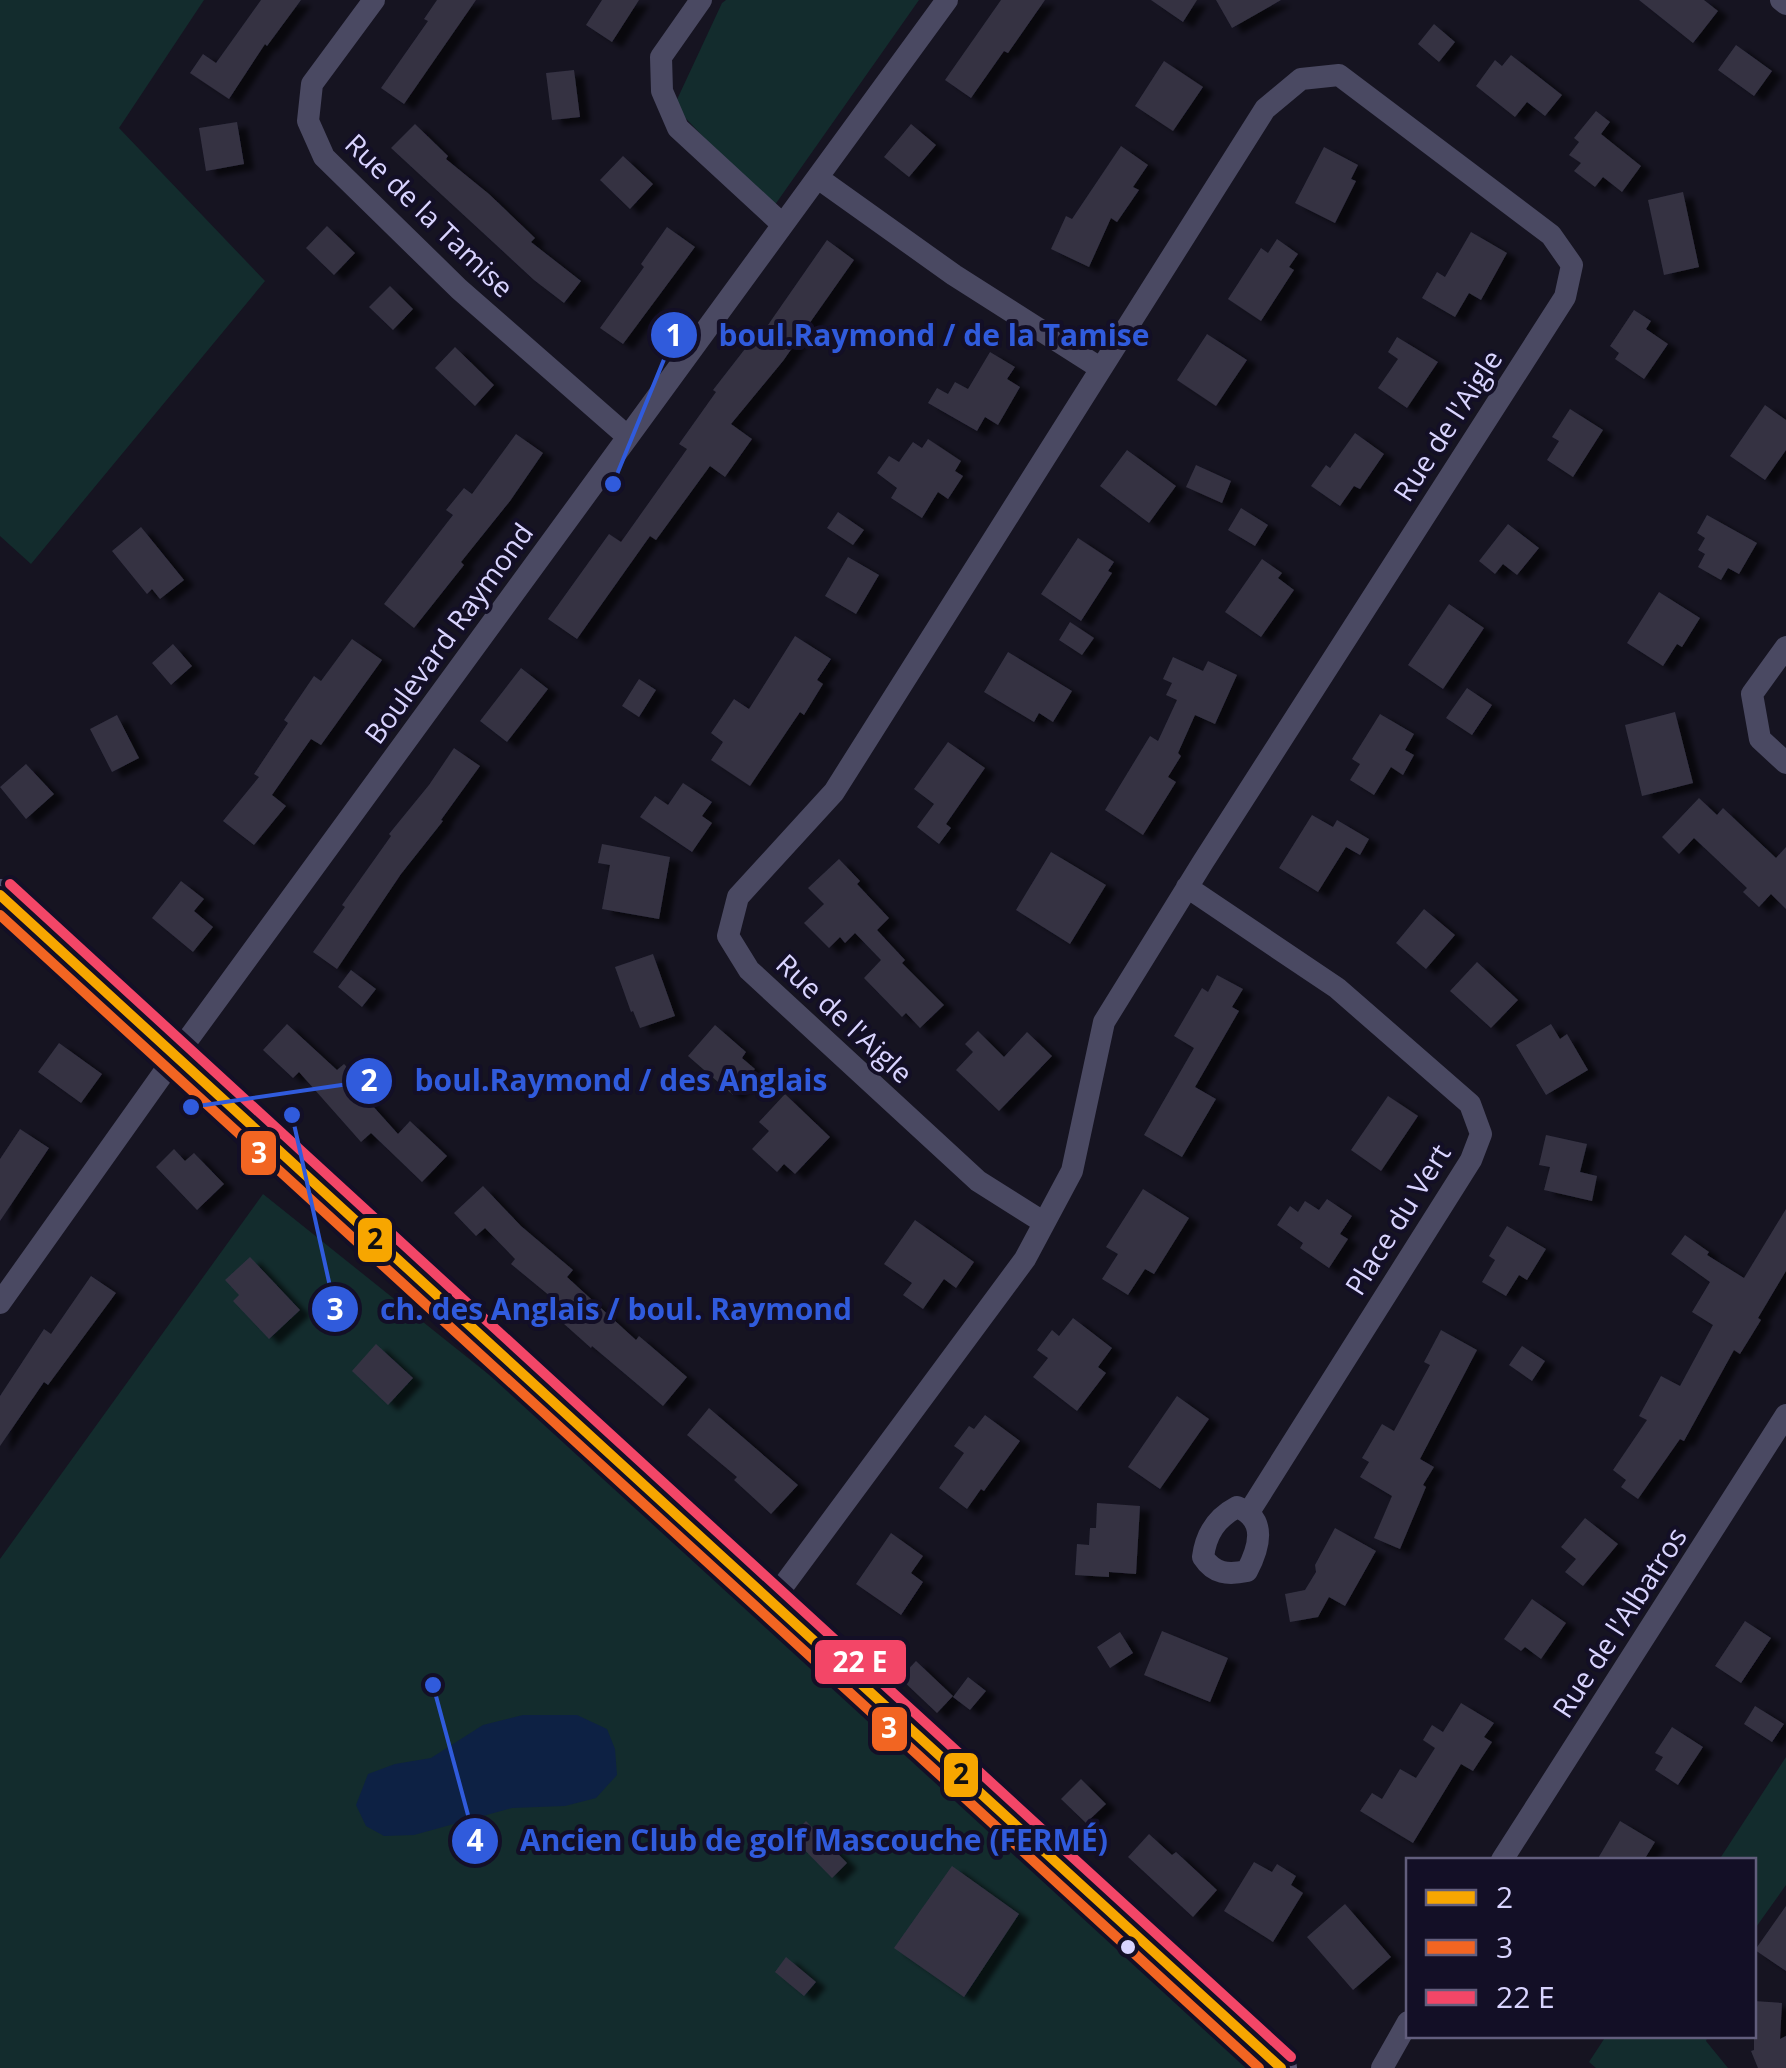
<svg xmlns="http://www.w3.org/2000/svg" width="1786" height="2068" viewBox="0 0 1786 2068" font-family="'Open Sans',sans-serif">
	<style>
		.green { fill: #132c2d }
		.water { fill: #0d2144 }
		.building { fill: #343243; filter: url(#shadow) }
		.lines { fill: none; stroke-linecap: round; stroke-linejoin: round }
		.street { stroke: #4a4962; stroke-width: 22 }
		.secondary { stroke: #575674; stroke-width: 32 }
		.bus-1-casing { stroke: #130f26; stroke-width: 18 }
		.bus-2-casing { stroke: #130f26; stroke-width: 18 }
		.bus-3-casing { stroke: #130f26; stroke-width: 18 }
		.bus-1 { stroke: #f7a600; stroke-width: 10 }
		.bus-2 { stroke: #f26522; stroke-width: 10 }
		.bus-3 { stroke: #f34667; stroke-width: 10 }
		.bus-dot { fill: #d9d4ff; stroke: #130f26; stroke-width: 4 }
		.labels { text-anchor: middle; dominant-baseline: central; stroke-width: 8; stroke-linejoin: round; paint-order: stroke }
		.street-label { font-size: 28px; fill: #d9d4ff; stroke: #130f26 }
		.leader { fill: none; stroke: #305bdc; stroke-width: 4 }
		.callout-dot { fill: #305bdc; stroke: #130f26; stroke-width: 4 }
		.mark-label { font-size: 30px; text-anchor: middle; font-weight: bold; fill: #fff }
		.callout-label { font-size: 30px; text-anchor: middle; font-weight: bold; fill: #305bdc; stroke: #130f26; stroke-width: 8; stroke-linejoin: round; paint-order: stroke }
		.line-badge { stroke: #130f26; stroke-width: 4 }
		.badge-label { font-size: 28px; text-anchor: middle; font-weight: bold; fill: #fff }
		.pale-badge-label { font-size: 28px; text-anchor: middle; font-weight: bold; fill: #111 }
	</style>
	<defs>
		<filter id="shadow"><feDropShadow dx="10" dy="5.5" stdDeviation="2.5" flood-color="#0009"/></filter>
	</defs>
	<rect width="100%" height="100%" fill="#161421"/>
	<path class="green" d="M0 0H204L119 128 265 281 31 564 0 536Z
		M726 0H919L772 209 674 106 722 3Z
		M263 1194 772 1601 1287 2068H0V1559Z
		M1786 1757V1885L1754 1930V1860H1719Z
		M1606 2036H1708L1706 2041 1728 2068H1596L1589 2062Z"/>
	<path class="water" d="M523 1715H577L607 1729 615 1749 617 1775 596 1798 565 1806 512 1808 414 1835 384 1836 366 1826 356 1805 368 1774 395 1764 431 1758 483 1725Z"/>
	<path class="building" d="M261 0H301L267 46 265 44 229 99 190 73 203 54 216 63Z
		M437 0H476L404 104 381 88 428 21 424 19Z
		M602 0H639L612 42 586 25Z
		M1001 0H1045L1008 53 1004 51 971 98 945 80Z
		M1151 0H1197L1183 22Z
		M1216 0H1281L1232 28Z
		M1639 0H1704L1718 11 1693 43Z
		M1434 24 1455 42 1439 62 1418 44Z
		M1736 45 1772 71 1754 96 1718 70Z
		M1511 55 1562 95 1545 116 1527 102 1515 117 1476 86 1495 60 1502 66Z
		M1164 61 1203 87 1173 131 1135 106Z
		M574 70 580 117 552 120 546 73Z
		M1596 111 1610 122 1601 134 1641 166 1622 192 1603 177 1595 187 1574 171 1581 163 1569 155 1579 142 1574 138Z
		M237 122 244 164 206 171 199 128Z
		M415 124 448 156 446 159 489 194 535 238 531 242 581 281 564 303 534 280 391 148Z
		M911 124 936 145 909 177 884 157Z
		M1121 146 1148 165 1133 187 1139 190 1117 222 1111 218 1089 267 1051 249 1066 216 1072 219Z
		M1324 147 1358 165 1351 179 1356 181 1335 223 1295 203Z
		M623 156 653 184 630 209 600 180Z
		M1683 192 1699 267 1664 275 1648 200Z
		M327 226 355 253 334 275 306 248Z
		M667 227 695 247 623 344 600 328 644 267 641 264Z
		M1471 232 1507 253 1481 300 1469 293 1455 317 1422 298 1437 272 1445 277Z
		M1277 239 1298 254 1289 267 1294 270 1261 321 1228 299 1261 248 1268 253Z
		M827 240 854 260 783 361 731 424 752 439 725 477 710 466 656 540 650 536 577 639 548 619 609 534 621 542 687 449 679 444 716 392 713 390 748 345 752 348Z
		M390 286 413 309 393 330 369 307Z
		M1634 310 1651 321 1646 329 1668 344 1644 379 1615 359 1619 353 1610 346Z
		M1207 334 1247 360 1216 406 1177 380Z
		M1397 337 1438 362 1407 408 1378 388 1398 359 1388 352Z
		M455 347 494 385 475 406 435 368Z
		M990 352 1015 367 1007 379 1020 387 998 425 985 417 977 431 928 403 937 388 948 394 955 382 968 389Z
		M1765 405 1786 420V450L1765 480 1730 456Z
		M1570 409 1603 430 1573 477 1547 460 1559 441 1552 437Z
		M1355 433 1384 454 1360 489 1354 486 1340 506 1311 486 1326 465 1330 468Z
		M516 434 543 453 510 501 461 562 464 565 414 628 384 604 453 515 446 510 464 488 472 494Z
		M928 439 961 461 955 471 963 476 948 499 938 492 922 518 891 498 897 488 877 473 889 456 899 462 913 442 922 448Z
		M1127 450 1176 486 1149 523 1100 486Z
		M1196 465 1231 481 1222 503 1186 487Z
		M1241 508 1268 525 1255 546 1228 530Z
		M838 512 864 530 853 545 827 528Z
		M1707 515 1757 543 1739 574 1728 568 1721 580 1698 567 1705 554 1698 550 1705 538 1697 533Z
		M1508 524 1539 548 1517 575 1503 564 1495 574 1479 561Z
		M141 527 184 580 160 599 152 589 147 594 112 551Z
		M1078 538 1114 562 1108 571 1112 573 1081 621 1041 594Z
		M848 557 879 575 856 614 825 596Z
		M1262 559 1282 573 1278 578 1294 590 1261 637 1225 612Z
		M1659 592 1700 618 1682 647 1677 644 1663 666 1627 643Z
		M1449 604 1484 628 1443 689 1408 665Z
		M1070 622 1094 638 1082 655 1059 640Z
		M795 636 831 659 817 680 823 684 804 715 800 712 750 786 711 760 723 742 711 733 734 699 749 709Z
		M352 639 382 660 321 745 311 739 272 795 286 806 254 845 223 821 259 777 254 774 288 723 284 720 314 676 321 681Z
		M173 644 192 666 171 685 152 663Z
		M1008 652 1072 691 1053 722 1039 713 1034 722 984 692Z
		M1173 657 1203 671 1208 661 1237 675 1215 724 1195 715 1178 753 1181 756 1168 777 1176 782 1143 835 1105 810 1150 736 1158 741 1177 700 1166 695 1172 683 1163 679Z
		M521 668 548 689 507 742 480 721Z
		M639 679 656 690 639 717 622 706Z
		M1467 688 1492 705 1472 735 1446 718Z
		M1675 712 1693 783 1642 796 1625 725Z
		M1380 714 1414 734 1405 750 1414 755 1403 775 1391 767 1374 795 1350 780 1360 764 1352 759Z
		M117 715 139 758 112 772 90 729Z
		M948 742 985 768 946 824 951 828 939 844 917 827 934 804 914 789Z
		M454 748 480 766 441 820 443 821 401 874 337 969 313 952 345 907 342 905 391 836 389 834 429 785Z
		M26 764 54 794 26 819 0 787Z
		M683 783 712 802 702 816 712 823 692 852 640 817 655 796 668 805Z
		M1699 798 1717 815 1723 808 1776 858 1786 847V909L1771 894 1759 907 1743 892 1747 888 1694 838 1679 854 1662 837Z
		M1312 815 1333 827 1337 820 1369 839 1360 855 1346 847 1318 892 1279 868Z
		M602 844 670 857 659 919 602 909 610 865 598 863Z
		M1051 852 1106 885 1070 944 1016 910Z
		M839 859 860 881 857 884 889 918 877 930 905 960 902 963 944 1005 920 1028 906 1013 902 1017 864 978 881 960 855 933 845 943 840 937 829 948 804 923 824 904 808 888Z
		M181 881 204 899 194 911 213 927 193 952 152 918Z
		M1424 909 1455 935 1426 969 1396 943Z
		M653 954 675 1016 640 1028 633 1011 631 1012 615 967Z
		M1477 962 1518 1000 1491 1028 1450 991Z
		M351 970 376 989 362 1007 338 987Z
		M1217 975 1243 989 1232 1007 1239 1011 1195 1087 1216 1099 1182 1157 1144 1135 1194 1048 1174 1036 1202 988 1208 992Z
		M287 1024 337 1070 344 1064 359 1080 354 1085 398 1134 410 1121 447 1156 422 1182 371 1133 361 1142 299 1072 293 1078 263 1050Z
		M1551 1024 1560 1039 1567 1034 1588 1070 1546 1095 1516 1045Z
		M715 1025 746 1052 742 1058 755 1069 733 1095 688 1056Z
		M978 1031 1004 1057 1027 1032 1052 1056 999 1111 956 1070 973 1052 965 1044Z
		M59 1043 102 1074 81 1103 38 1072Z
		M785 1094 830 1137 795 1174 784 1164 777 1172 752 1149 769 1131 759 1122Z
		M1388 1096 1418 1116 1381 1171 1351 1150Z
		M20 1129 49 1148 0 1221V1159Z
		M1546 1135 1587 1144 1580 1172 1597 1176 1592 1201 1544 1190 1550 1167 1539 1165Z
		M174 1149 185 1161 194 1153 224 1184 197 1210 156 1167Z
		M483 1186 521 1226 573 1270 567 1277 636 1340 639 1336 687 1377 663 1406 592 1346 591 1348 554 1315 562 1306 511 1264 515 1259 485 1228 476 1236 454 1213Z
		M1143 1189 1189 1218 1154 1274 1145 1269 1128 1295 1102 1279 1118 1254 1106 1247Z
		M1327 1199 1352 1216 1340 1234 1348 1239 1329 1268 1300 1248 1303 1243 1277 1225 1290 1206 1298 1212 1305 1201 1319 1210Z
		M1786 1209V1271L1758 1318 1761 1320 1740 1354 1734 1350 1684 1441 1680 1439 1638 1499 1621 1487 1626 1480 1613 1470 1647 1420 1639 1416 1661 1376 1680 1386 1713 1325 1692 1312 1710 1282 1671 1254 1685 1235 1709 1252 1707 1255 1744 1278Z
		M915 1220 974 1262 956 1288 944 1279 923 1309 903 1295 912 1283 884 1264Z
		M1507 1226 1546 1249 1527 1280 1519 1275 1506 1296 1482 1282 1495 1260 1489 1256Z
		M250 1257 300 1310 269 1339 233 1301 239 1295 225 1280Z
		M91 1276 116 1293 48 1385 44 1382 0 1446V1396L44 1329 51 1334Z
		M1073 1318 1112 1348 1098 1367 1106 1373 1077 1411 1033 1377 1048 1358 1037 1350 1052 1330 1059 1336Z
		M1441 1330 1477 1350 1420 1459 1434 1467 1423 1485 1426 1487 1400 1549 1374 1538 1392 1496 1360 1477 1369 1462 1362 1458 1382 1424 1394 1431 1430 1365 1424 1362Z
		M376 1344 413 1378 388 1405 352 1371Z
		M1522 1346 1545 1361 1532 1381 1509 1365Z
		M1177 1396 1209 1419 1160 1489 1128 1467Z
		M709 1408 798 1485 771 1514 734 1480 737 1477 687 1435Z
		M985 1415 1020 1441 984 1491 981 1489 967 1509 939 1488 964 1453 954 1446 969 1426 974 1429Z
		M1097 1503 1140 1506 1136 1574 1109 1572V1577L1075 1575 1077 1544 1089 1545 1090 1528H1096Z
		M1585 1518 1618 1544 1583 1586 1565 1572 1576 1559 1561 1547Z
		M1335 1528 1376 1551 1345 1606 1329 1597 1318 1617 1290 1622 1285 1594 1305 1590 1316 1572 1315 1565Z
		M891 1533 923 1556 911 1573 923 1582 901 1615 856 1584Z
		M1532 1599 1566 1623 1541 1659 1525 1647 1521 1651 1504 1639Z
		M1745 1621 1771 1638 1741 1683 1715 1666Z
		M1162 1631 1228 1658 1210 1702 1144 1675Z
		M1120 1632 1133 1653 1110 1668 1097 1647Z
		M916 1661 953 1696 937 1713 900 1678Z
		M968 1677 986 1691 970 1710 953 1697Z
		M1461 1703 1494 1723 1484 1737 1492 1742 1473 1771 1461 1764 1413 1843 1360 1811 1372 1793 1382 1799 1400 1769 1416 1778 1435 1748 1423 1740 1432 1725 1443 1732Z
		M1755 1706 1784 1724 1772 1742 1744 1724Z
		M1672 1727 1703 1747 1678 1785 1655 1770 1663 1757 1655 1753Z
		M1081 1779 1106 1804 1086 1823 1061 1799Z
		M806 1821 847 1863 832 1878 791 1836Z
		M1620 1821 1655 1842 1644 1860H1597Z
		M1149 1834 1172 1855 1176 1852 1217 1890 1193 1917 1128 1857Z
		M1254 1862 1272 1872 1277 1864 1296 1876 1291 1885 1303 1893 1273 1942 1224 1911Z
		M952 1866 1019 1914 964 1997 894 1948Z
		M1345 1904 1391 1957 1353 1990 1307 1937Z
		M1786 1906V1971L1755 1950Z
		M786 1957 816 1982 804 1996 775 1972Z
		M1754 2001 1782 2003 1780 2039 1786 2036V2068H1758L1751 2051 1754 2050Z"/>
	<g class="lines">
		<path class="street" d="M374 0 312 84 308 121 324 157 459 289 628 437
			M701 0 661 57 662 91 678 128 782 224
			M1781 0 1786 4
			M818 178 954 275 1100 368
			M1786 647 1752 694 1760 739 1786 763
			M1187 887 1337 988 1470 1104 1481 1134 1471 1160 1249 1512
			M0 1303 162 1075 947 0
			M1237 1507C1268 1519 1259 1548 1247 1571 1228 1575 1214 1574 1203 1557 1206 1534 1216 1518 1237 1507Z
			M772 1601 1025 1259 1072 1171 1104 1022 1203 862 1565 297 1572 265 1551 235 1339 75 1301 79 1265 109 834 792 738 897 728 936 749 970 978 1181 1043 1222
			M1502 1860 1786 1415
			M1382 2068 1408 2022"/>
		<path class="secondary" d="M0 895 395 1260 961 1773 1281 2068"/>
		<g class="bus-1-casing">
			<path id="bus-1" d="M0 895C425 1288 855 1676 1281 2068"/>
		</g>
		<g class="bus-2-casing">
			<path id="bus-2" d="M0 915C418 1302 841 1682 1259 2068"/>
		</g>
		<g class="bus-3-casing">
			<path id="bus-3" d="M10 884C435 1277 865 1665 1291 2057"/>
		</g>
		<use href="#bus-1" class="bus-1"/>
		<use href="#bus-2" class="bus-2"/>
		<use href="#bus-3" class="bus-3"/>
	</g>
	<circle class="bus-dot" cx="1128" cy="1947" r="9"/>
	<g class="labels">
		<g class="street-label">
			<text transform="translate(430 215) rotate(44)">Rue de la Tamise</text>
			<text transform="translate(1447 425) rotate(-57)">Rue de l'Aigle</text>
			<text transform="translate(448 633) rotate(-54)">Boulevard Raymond</text>
			<text transform="translate(845 1018) rotate(43)">Rue de l'Aigle</text>
			<text transform="translate(1397 1219) rotate(-58)">Place du Vert</text>
			<text transform="translate(1619 1622) rotate(-57)">Rue de l'Albatros</text>
		</g>
	</g>
	<path class="leader" d="M613 484L674 335M191 1107L369 1081M292 1115L335 1309M433 1685L475 1841"/>
	<g class="callout-dot">
		<circle cx="613" cy="484" r="10"/>
		<circle cx="191" cy="1107" r="10"/>
		<circle cx="292" cy="1115" r="10"/>
		<circle cx="433" cy="1685" r="10"/>
		<circle cx="674" cy="335" r="25"/>
		<circle cx="369" cy="1081" r="25"/>
		<circle cx="335" cy="1309" r="25"/>
		<circle cx="475" cy="1841" r="25"/>
	</g>
	<g class="mark-label">
		<text x="674" y="346">1</text>
		<text x="369" y="1091">2</text>
		<text x="335" y="1320">3</text>
		<text x="475" y="1851">4</text>
	</g>
	<g class="callout-label">
		<text x="934" y="346">boul.Raymond / de la Tamise</text>
		<text x="621" y="1091">boul.Raymond / des Anglais</text>
		<text x="616" y="1320">ch. des Anglais / boul. Raymond</text>
		<text x="814" y="1851">Ancien Club de golf Mascouche (FERMÉ)</text>
	</g>
	<g class="line-badge">
		<rect x="239" y="1129" width="39" height="48" rx="10" fill="#f26522"/>
		<rect x="356" y="1216" width="38" height="48" rx="10" fill="#f7a600"/>
		<rect x="813" y="1638" width="95" height="48" rx="10" fill="#f34667"/>
		<rect x="870" y="1705" width="39" height="48" rx="10" fill="#f26522"/>
		<rect x="942" y="1751" width="38" height="48" rx="10" fill="#f7a600"/>
	</g>
	<g class="badge-label">
		<text x="259" y="1163">3</text>
		<text x="860" y="1672">22 E</text>
		<text x="889" y="1738">3</text>
	</g>
	<g class="pale-badge-label">
		<text x="375" y="1249">2</text>
		<text x="961" y="1784">2</text>
	</g>
	<rect x="1406" y="1858" width="350" height="180" fill="#130f26" stroke="#625e7d" stroke-width="2.5"/>
	<rect x="1426" y="1890" width="50" height="15" fill="#f7a600" stroke="#625e7d" stroke-width="2.5"/>
	<text x="1496" y="1908" font-size="30" fill="#d9d4ff">2</text>
	<rect x="1426" y="1940" width="50" height="15" fill="#f26522" stroke="#625e7d" stroke-width="2.5"/>
	<text x="1496" y="1958" font-size="30" fill="#d9d4ff">3</text>
	<rect x="1426" y="1990" width="50" height="15" fill="#f34667" stroke="#625e7d" stroke-width="2.5"/>
	<text x="1496" y="2008" font-size="30" fill="#d9d4ff">22 E</text>
</svg>
